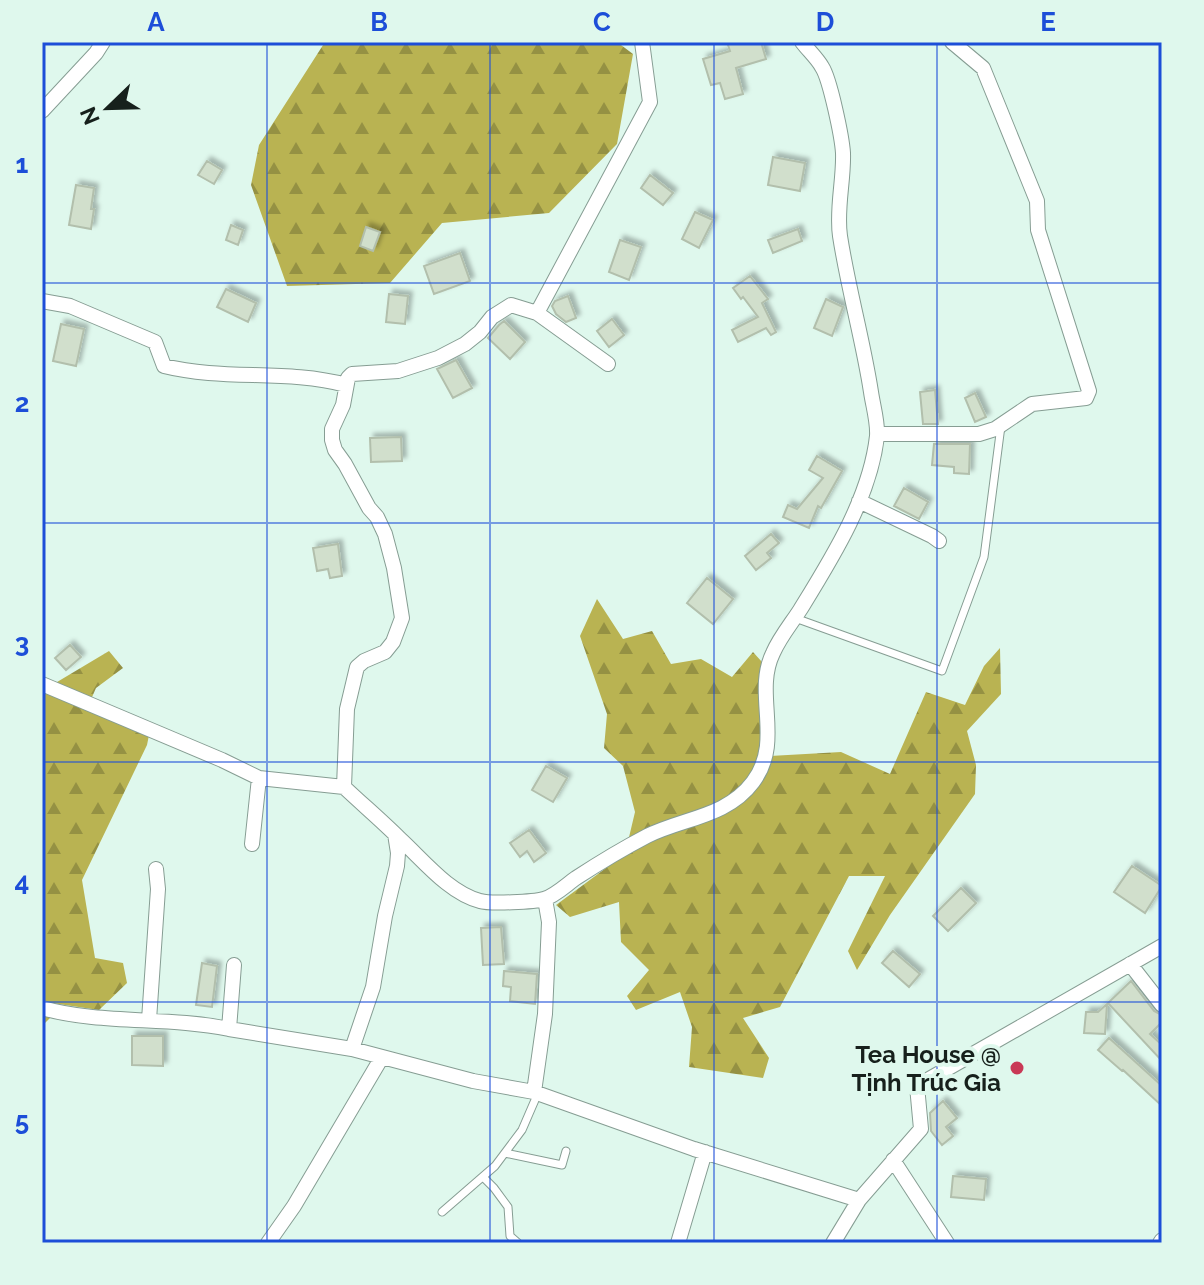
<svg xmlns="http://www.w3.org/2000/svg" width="1204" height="1285" viewBox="0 0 1204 1285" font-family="Raleway,sans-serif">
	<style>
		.forest { fill: url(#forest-firs) }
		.building { fill: #d1dfcc; stroke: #b2bfac; stroke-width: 2; filter: url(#shadow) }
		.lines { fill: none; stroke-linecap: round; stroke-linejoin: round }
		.lane-casing { stroke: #869d93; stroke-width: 9 }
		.street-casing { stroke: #869d93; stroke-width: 16 }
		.lane { stroke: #fff; stroke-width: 7 }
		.street { stroke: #fff; stroke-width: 14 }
		.grid { fill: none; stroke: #1d4ed8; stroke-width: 2; stroke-opacity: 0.55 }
		.poi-dot { fill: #c93956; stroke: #dff8ed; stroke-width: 3 }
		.labels { text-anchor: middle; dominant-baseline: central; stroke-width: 8; stroke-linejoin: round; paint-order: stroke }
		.poi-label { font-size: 24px; font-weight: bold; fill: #17201c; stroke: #dff8ed; text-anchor: end }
		.neatline { fill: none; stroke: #1d4ed8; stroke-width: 3 }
		.grid-label { font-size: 26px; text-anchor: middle; font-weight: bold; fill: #1d4ed8 }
	</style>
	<defs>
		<pattern id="forest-firs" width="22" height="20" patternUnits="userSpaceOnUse" patternTransform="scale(2)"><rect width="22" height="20" fill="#b9b352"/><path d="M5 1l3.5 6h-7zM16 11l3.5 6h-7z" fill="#959143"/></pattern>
		<filter id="shadow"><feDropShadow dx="4" dy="-4" stdDeviation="2" flood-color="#0004"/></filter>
	</defs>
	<rect width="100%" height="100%" fill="#dff8ed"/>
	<path class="forest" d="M325 42H617L633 54 617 144 549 213 442 223 390 283 287 286 251 185 259 145Z
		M597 599 623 639 652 631 671 664 701 659 732 677 753 652 770 671V756L841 752 890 774 926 692 965 705 984 666 1000 648 1001 694 967 731 976 765 975 794 890 915 857 970 848 951 885 876H849L780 1007 743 1018 769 1058 763 1078 689 1067 692 1027 680 992 636 1010 627 996 649 970 621 942 619 902 570 917 556 905 625 854 635 812 623 766 604 748 607 714 580 636Z
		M109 651 123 668 96 688 89 704 151 725 147 745 82 880 95 958 123 963 127 983 99 1010 45 1002 50 1018 42 1026V691Z"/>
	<path class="building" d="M727 42H761L766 59 736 68 743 94 725 99 720 83 711 85 703 59 730 51Z
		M773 157 805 163 800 191 768 185Z
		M207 161 222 170 214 184 198 175Z
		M650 175 673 193 663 205 641 188Z
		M76 185 94 188 91 209H94L91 229 69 225Z
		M695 212 713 220 699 248 682 239Z
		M231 225 243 230 238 245 226 240Z
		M366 227 380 232 373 251 360 246Z
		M798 229 802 241 773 253 768 240Z
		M620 240 641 247 629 280 609 272Z
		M460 253 470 281 434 294 424 266Z
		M750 276 768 299 762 303 776 332 771 335 766 328 738 342 732 330 758 317 743 297 741 299 733 288Z
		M226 289 256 303 248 322 217 307Z
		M389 294 408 296 405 324 386 322Z
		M568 296 576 318 566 322 556 314 552 306 555 301Z
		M826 299 843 307 832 336 814 328Z
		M612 319 624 335 609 347 597 331Z
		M504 321 525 342 510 359 488 338 499 325Z
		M61 324 84 329 76 366 53 361Z
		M456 360 472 388 453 398 437 369Z
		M935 390 938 424H923L920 392Z
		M975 393 986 417 975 422 965 398Z
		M401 437 402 461 371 462 370 438Z
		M934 444H970L969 474 954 473V467L932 465Z
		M817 456 842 471 821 508 818 506 809 528 783 517 788 505 797 509 823 478 809 470Z
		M904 488 928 502 919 519 894 506Z
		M771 534 779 543 767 553 771 558 756 570 745 556Z
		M338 544 342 576 330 578 328 569 317 571 313 548Z
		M707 578 733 599 713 624 687 603Z
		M70 645 81 657 66 670 55 658Z
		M546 766 567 778 553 802 532 790Z
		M529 830 546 853 534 862 527 851 520 857 510 843Z
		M1132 866 1162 886 1145 913 1114 892Z
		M961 888 976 903 948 931 933 916Z
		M501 927 504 964 483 965 481 928Z
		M893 951 920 974 909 987 882 963Z
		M202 963 217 966 212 1007 196 1005Z
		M504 971 537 974 535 1004 510 1001 511 987 503 986Z
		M1131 981 1154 1011 1162 1015V1022L1150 1034 1162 1045V1061L1108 1003Z
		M1107 1004 1105 1034 1084 1033 1086 1012H1098Z
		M132 1036H163V1066L132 1065Z
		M1109 1038 1162 1086V1106L1123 1070 1122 1071 1098 1050Z
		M943 1101 957 1118 946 1127 953 1136 942 1145 931 1131 930 1113Z
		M953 1176 986 1179 984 1200 951 1197Z"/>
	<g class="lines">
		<g class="lane-casing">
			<path id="lane" d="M795 618 942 671 984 557 1001 426
				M505 1153 562 1165 566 1151
				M483 1177 494 1188 508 1207 510 1236 518 1243
				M442 1212 495 1166 522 1130 538 1093"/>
		</g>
		<g class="street-casing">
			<path id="street" d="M42 111 96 53 103 42
				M42 301 70 306 155 342 164 366C224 381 287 369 346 385
				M537 313 650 102 642 42
				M877 434H979L995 429 1032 404 1086 398 1089 391 1038 230 1037 201 983 68 952 42
				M859 501 932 536 939 541
				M42 684 222 760 259 778 344 787 347 709 357 667 364 661 385 652 393 642 402 618 394 568 385 534 377 517 369 508 345 464 335 450 332 440V429L343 405 348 378 352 374 398 371 438 358 465 344 480 332 492 317 511 305 537 313 608 364
				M344 787C363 805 382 821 400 839 423 860 449 893 480 901 490 904 534 902 544 899 555 896 566 885 576 878 599 863 622 849 647 836 683 818 727 817 753 782 784 741 753 694 773 653 780 637 791 624 800 610 832 558 870 498 877 436 878 422 873 406 871 392 863 340 848 288 840 236 836 209 844 180 843 153 842 137 830 79 822 67 817 58 808 50 802 42
				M252 844 259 778
				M1130 964 1162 1005
				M234 965 229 1029 352 1049 473 1081 534 1092 694 1149 859 1200
				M42 1008C103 1025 167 1016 229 1029
				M149 1020 158 889 156 869
				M352 1049 373 987 385 916 397 866 398 853 395 834
				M534 1092 545 1014 549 922 545 899
				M893 1160 947 1243
				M268 1243 294 1206 382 1057
				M678 1243 705 1152
				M833 1243 859 1200 921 1129 917 1086 1162 946
				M1160 1243 1162 1240"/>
		</g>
		<use href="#lane" class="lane"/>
		<use href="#street" class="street"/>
	</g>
	<path class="grid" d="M267 42V1243M490 42V1243M714 42V1243M937 42V1243M42 283H1162M42 523H1162M42 762H1162M42 1002H1162"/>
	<circle class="poi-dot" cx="1017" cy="1068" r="8"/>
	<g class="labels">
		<g class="poi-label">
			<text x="1001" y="1054">Tea House @<tspan x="1001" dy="28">Tịnh Trúc Gia</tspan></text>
		</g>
	</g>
	<rect width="1204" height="1285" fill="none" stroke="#dff8ed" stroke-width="88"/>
	<g transform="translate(108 108) rotate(247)" stroke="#dff8ed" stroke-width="6" paint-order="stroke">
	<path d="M0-6L14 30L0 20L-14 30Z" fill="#17201c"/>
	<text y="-12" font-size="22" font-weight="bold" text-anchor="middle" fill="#17201c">N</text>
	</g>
	<rect x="44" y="44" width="1116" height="1197" class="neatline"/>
	<g class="grid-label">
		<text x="156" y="31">A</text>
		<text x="379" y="31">B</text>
		<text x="602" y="31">C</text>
		<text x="825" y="31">D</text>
		<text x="1048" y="31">E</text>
		<text x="22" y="173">1</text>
		<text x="22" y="412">2</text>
		<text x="22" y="652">3</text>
		<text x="22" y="891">4</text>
		<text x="22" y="1130">5</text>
	</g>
</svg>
